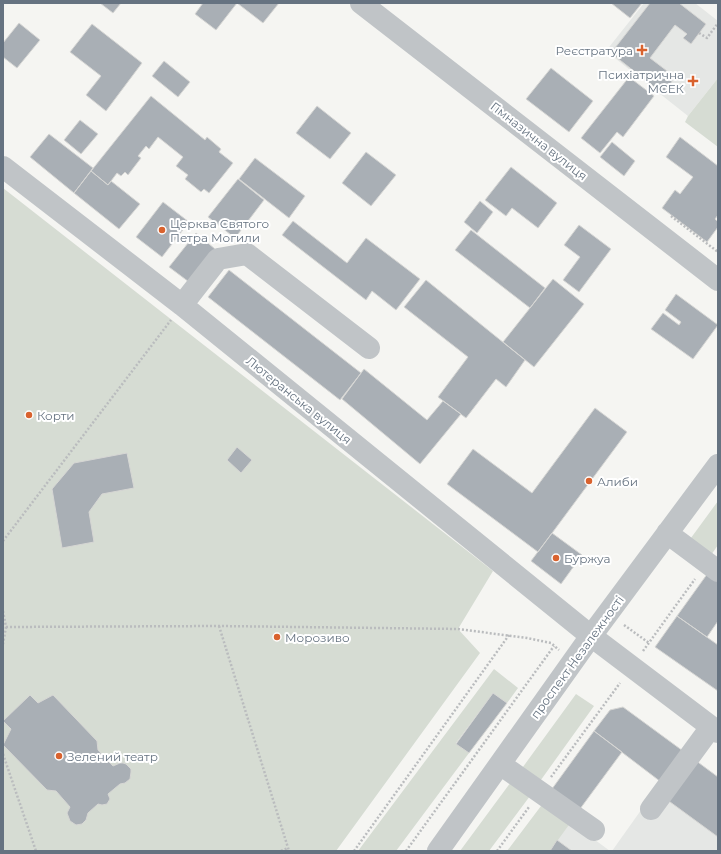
<svg xmlns="http://www.w3.org/2000/svg" width="721" height="854" viewBox="0 0 721 854" font-family="Montserrat,sans-serif">
	<style>
		.built { fill: #e5e7e5 }
		.green { fill: #d6dcd3 }
		.building { fill: #a9afb5; stroke: #d6d6d4 }
		.lines { fill: none; stroke-linecap: round; stroke-linejoin: round }
		.path { stroke: #babcbe; stroke-width: 2.5; stroke-dasharray: 2 2; stroke-linecap: butt }
		.minor { stroke: #c0c4c7; stroke-width: 22 }
		.poi-dot { fill: #d9622e; stroke: #fff; stroke-width: 1.5 }
		.labels { text-anchor: middle; dominant-baseline: central; stroke-width: 4; stroke-linejoin: round; paint-order: stroke }
		.poi-label { font-size: 12px; fill: #667381; stroke: #fff; text-anchor: start }
		.street-label { font-size: 12px; fill: #667381; stroke: #fff }
	</style>
	<rect width="100%" height="100%" fill="#f5f5f2"/>
	<path class="built" d="M644 3H695L718 21V78L688 116 606 51Z
		M718 777V851H612L661 782Z
		M571 822 610 851H507Z"/>
	<path class="green" d="M718 78V147L685 122 688 116Z
		M3 188 493 571 458 629 480 653 336 851H3Z
		M718 501V545L709 558 688 542Z
		M494 669 518 688 507 703 493 693 456 743 469 753 396 851H358Z
		M576 694 594 706 538 784 520 771Z
		M511 782 530 796 489 851H460Z
		M544 802 571 822 550 851H507Z"/>
	<path class="building" d="M100 3H121L113 13Z
		M203 3H237L216 30 195 14Z
		M237 3H279L263 23Z
		M611 3H642L630 18Z
		M650 3H679L706 24 691 44 683 38 687 34 675 25 650 58 675 77 663 94 611 53Z
		M19 23 40 40 17 68 3 57V43Z
		M92 24 142 63 106 111 86 95 101 76 70 52Z
		M164 61 190 82 178 97 152 76Z
		M551 68 593 101 569 132 526 99Z
		M629 77 654 96 623 137 617 132 600 153 581 138Z
		M151 96 205 140 207 137 221 149 219 152 233 163 209 193 204 189 201 192 185 179 188 175 176 166 183 157 158 137 149 149 146 146 138 156 141 158 128 175 125 172 121 176 117 173 108 185 91 171Z
		M317 106 351 133 330 159 296 133Z
		M80 120 98 134 81 154 64 140Z
		M49 134 93 168 74 193 30 157Z
		M680 137 718 166V215L715 219 718 222V227L707 242 662 208 675 190 680 194 693 177 666 157Z
		M612 142 635 161 624 176 600 157Z
		M366 152 396 175 371 206 342 183Z
		M255 158 305 196 289 218 239 179Z
		M511 167 557 203 538 228 512 208 506 216 485 200Z
		M91 171 108 185 111 181 140 204 119 229 74 193Z
		M238 179 264 200 235 238 208 217Z
		M480 201 493 212 477 233 464 222Z
		M163 202 189 222 162 257 136 237Z
		M293 221 347 263 366 238 420 279 396 310 372 291 366 300 282 235Z
		M579 225 611 249 579 292 563 280 580 257 564 245Z
		M471 230 545 288 530 308 455 250Z
		M196 233 215 249 189 282 169 267Z
		M229 270 361 373 340 400 208 297Z
		M553 279 584 304 534 367 503 342Z
		M426 280 525 360 506 387 496 379 466 418 438 397 468 357 404 307Z
		M676 294 718 325 693 359 651 329 663 313 679 325 681 322 665 310Z
		M364 369 427 420 443 401 461 414 420 464 342 399Z
		M595 408 627 432 538 552 447 484 473 449 532 493Z
		M237 447 252 460 241 473 227 460Z
		M127 453 134 488 102 494 89 512 94 542 62 548 52 489 74 463Z
		M552 533 582 555 561 584 531 561Z
		M718 559V621L707 637 677 616Z
		M677 616 718 645V691L655 647Z
		M493 693 507 703 469 753 456 744Z
		M30 695 38 703 53 695 97 741 98 750 113 766 120 763H123L126 764 131 769V772L130 779 125 783 120 784 108 794 110 799 107 804 102 805 98 804 88 813 86 820 82 824 76 825 70 821 67 813 70 807 56 791 47 790 3 745 11 729 3 721Z
		M623 707 683 751 661 782 594 731 610 710Z
		M594 731 622 752 577 813 549 793Z
		M695 760 718 777V837L666 799Z
		M557 840 572 851H550Z"/>
	<g class="lines">
		<path class="path" d="M699 33 707 38 718 23
			M671 216 718 252
			M3 541 171 320
			M3 611 6 627 3 644
			M624 625 649 643
			M219 626 289 851
			M6 627 219 626 458 629 527 638 551 643 559 650
			M643 651 695 579
			M3 754 36 851
			M551 777 620 683
			M281 851 288 848
			M354 851 509 635
			M406 851 554 646
			M497 851 529 807"/>
		<path class="minor" d="M361 3 718 280
			M3 167 182 305 591 636 718 732
			M182 305 218 259 247 254 369 348
			M667 533 718 571
			M500 764 594 830
			M651 809 711 727
			M438 851 591 636 718 465"/>
	</g>
	<g class="poi-dot">
		<path d="M640 44h4v4h4v4h-4v4h-4v-4h-4v-4h4z"/>
		<path d="M691 75h4v4h4v4h-4v4h-4v-4h-4v-4h4z"/>
		<circle cx="162" cy="230" r="4"/>
		<circle cx="29" cy="415" r="4"/>
		<circle cx="589" cy="481" r="4"/>
		<circle cx="556" cy="558" r="4"/>
		<circle cx="277" cy="637" r="4"/>
		<circle cx="59" cy="756" r="4"/>
	</g>
	<g class="labels">
		<g class="poi-label">
			<text x="633" y="50" text-anchor="end">Реєстратура</text>
			<text x="684" y="74" text-anchor="end">Психіатрична<tspan x="684" dy="14">МСЕК</tspan></text>
			<text x="170" y="223">Церква Святого<tspan x="170" dy="14">Петра Могили</tspan></text>
			<text x="37" y="415">Корти</text>
			<text x="597" y="481">Алиби</text>
			<text x="564" y="558">Буржуа</text>
			<text x="285" y="637">Морозиво</text>
			<text x="67" y="756">Зелений театр</text>
		</g>
		<g class="street-label">
			<text transform="translate(539 141) rotate(38)">Гімназична вулиця</text>
			<text transform="translate(299 400) rotate(39)">Лютеранська вулиця</text>
			<text transform="translate(577 657) rotate(-54)">проспект Незалежності</text>
		</g>
	</g>
	<rect width="721" height="854" fill="none" stroke="#667381" stroke-width="8"/>
</svg>
